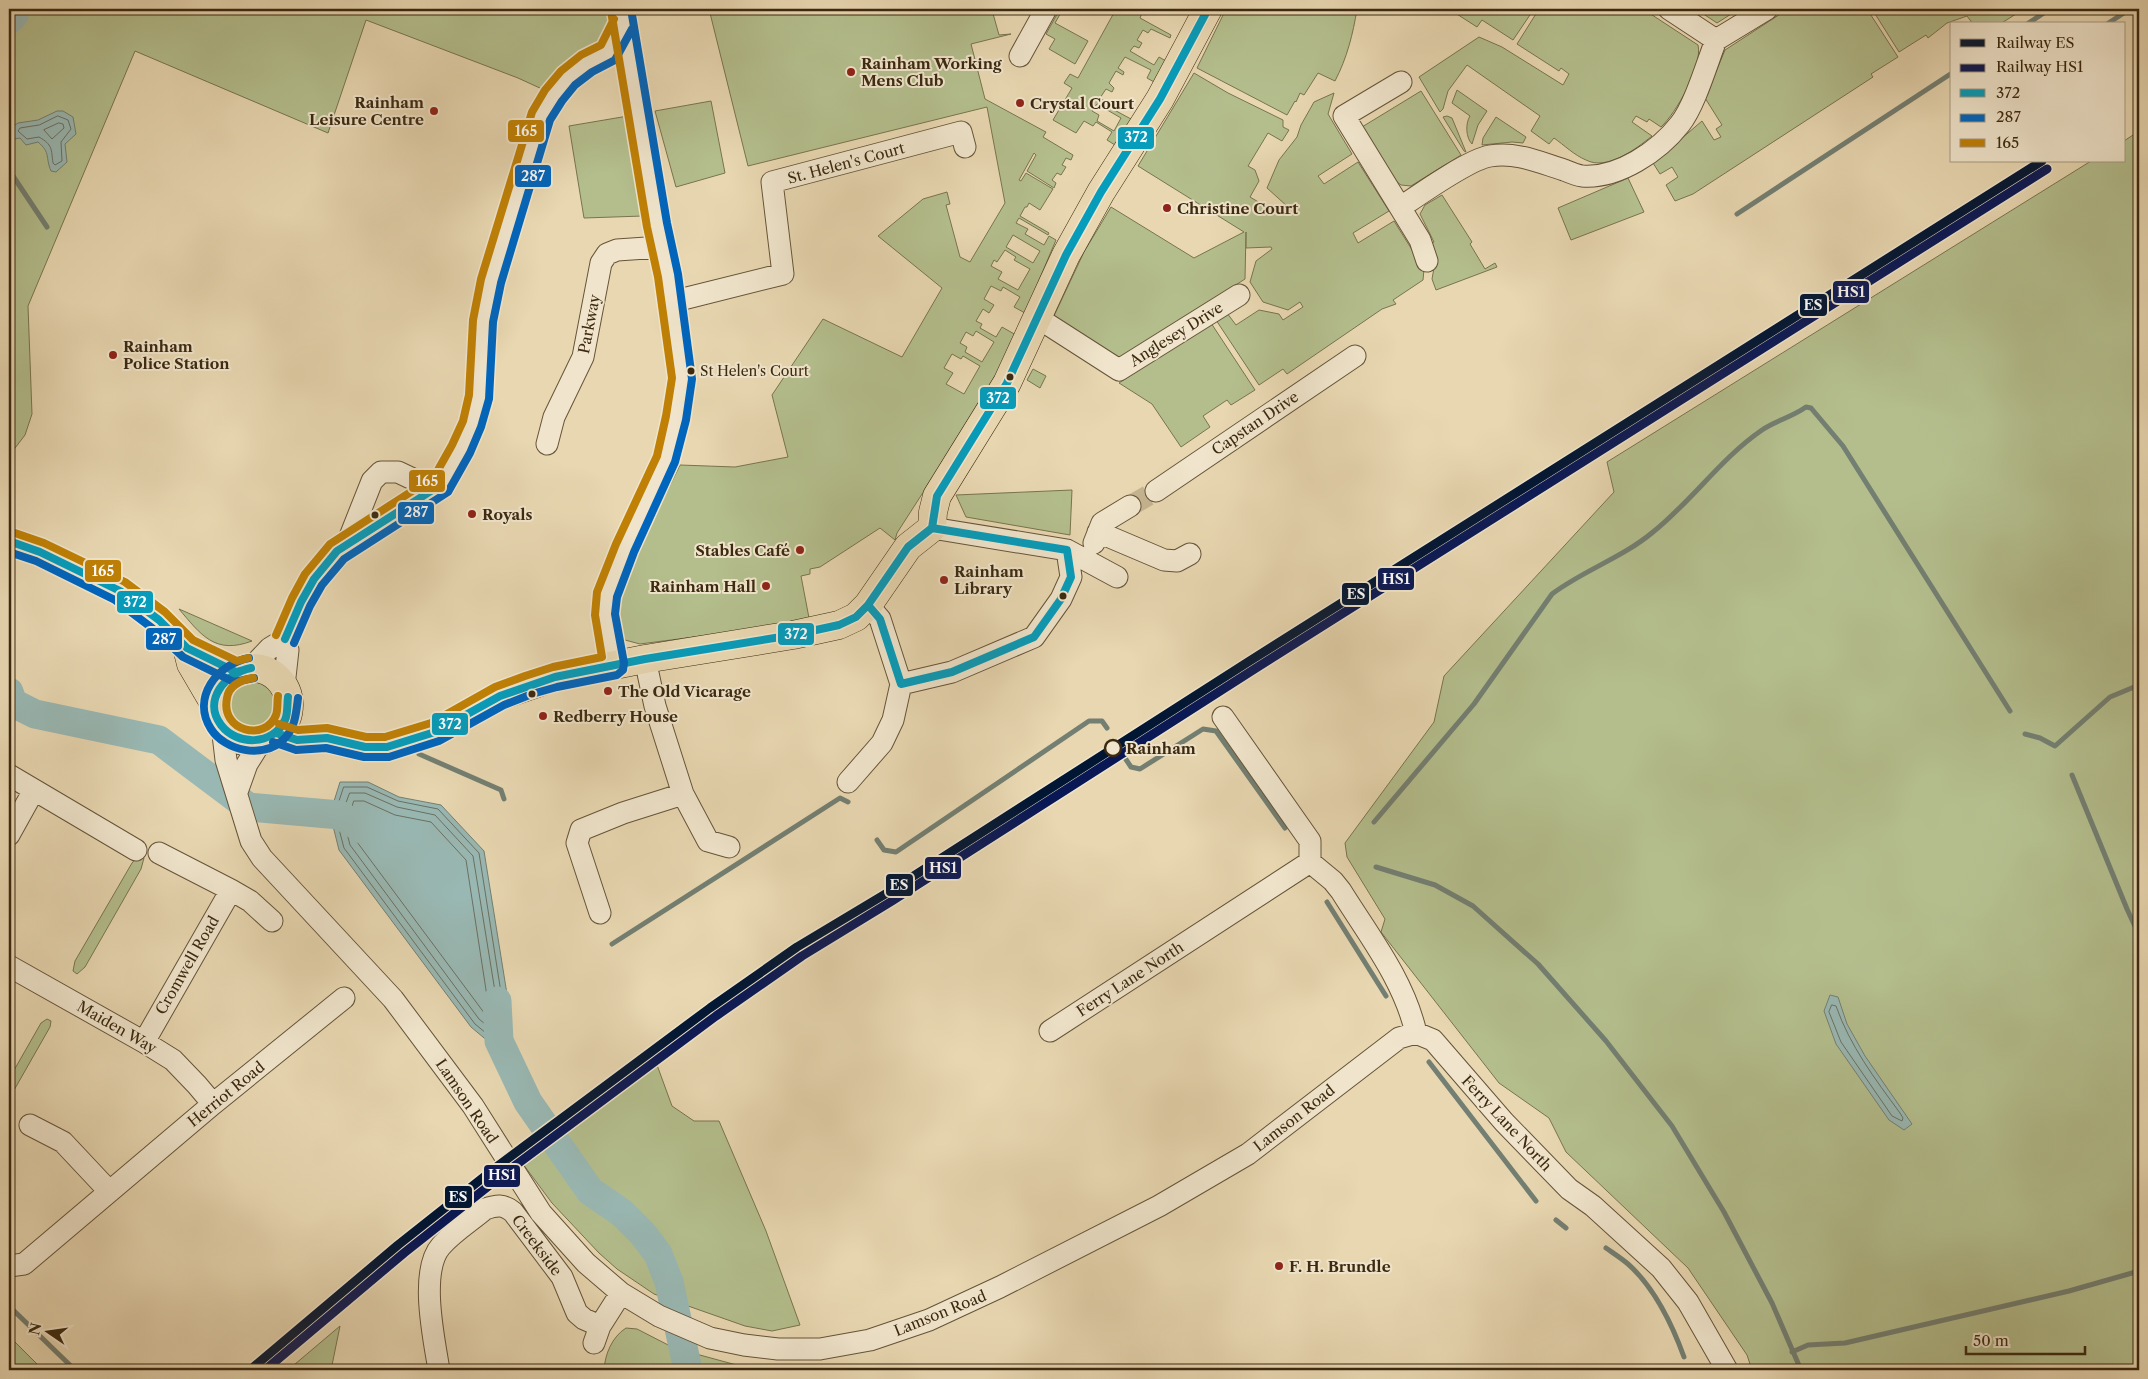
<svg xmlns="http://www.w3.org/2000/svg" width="2148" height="1379" viewBox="0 0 2148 1379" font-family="'Libre Caslon Text',serif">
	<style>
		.green { fill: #b4be8d; stroke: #78744e; fill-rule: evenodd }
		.water { fill: #99b8b3; stroke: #737f72 }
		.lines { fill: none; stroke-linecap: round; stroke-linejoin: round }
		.shore { stroke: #6a7062; stroke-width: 1 }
		.stream { stroke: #737f72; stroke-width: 5 }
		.river { stroke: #99b8b3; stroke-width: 29 }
		.minor-tunnel { stroke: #c5b491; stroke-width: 21; stroke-dasharray: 21 11; stroke-linecap: butt }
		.minor-casing { stroke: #665438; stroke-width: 23 }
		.major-casing { stroke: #3b2910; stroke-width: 29 }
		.minor { stroke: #f0e5cc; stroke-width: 21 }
		.major { stroke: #e8d7b1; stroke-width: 28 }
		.bus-1-casing { stroke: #f0e5cc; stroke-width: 11 }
		.bus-2-casing { stroke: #f0e5cc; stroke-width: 11 }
		.bus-3-casing { stroke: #f0e5cc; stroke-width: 11 }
		.bus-1 { stroke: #069cbb; stroke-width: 8 }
		.bus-2 { stroke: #0065bd; stroke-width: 8 }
		.bus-3 { stroke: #bf8005; stroke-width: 8 }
		.rail-1-casing { stroke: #f0e5cc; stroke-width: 12 }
		.rail-2-casing { stroke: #f0e5cc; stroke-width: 12 }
		.rail-1 { stroke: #011633; stroke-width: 9 }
		.rail-2 { stroke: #091855; stroke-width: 9 }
		.poi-dot { fill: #8f2418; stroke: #f0e5cc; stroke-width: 2 }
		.bus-dot { fill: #3b2910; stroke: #f0e5cc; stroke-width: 2 }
		.stop-dot { fill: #f0e5cc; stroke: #3b2910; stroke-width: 2.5 }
		.labels { text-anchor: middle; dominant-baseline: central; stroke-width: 4; stroke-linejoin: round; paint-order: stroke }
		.bus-label { font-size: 14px; fill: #3b2910; stroke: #f0e5cc; text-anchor: start }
		.poi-label { font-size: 15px; font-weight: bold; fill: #3b2910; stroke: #f0e5cc; text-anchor: start }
		.street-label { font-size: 15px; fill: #3b2910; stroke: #f0e5cc }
		.stop-label { font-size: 15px; font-weight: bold; fill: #3b2910; stroke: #f0e5cc; text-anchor: start }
		.line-badge { stroke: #f0e5cc; stroke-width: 2 }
		.badge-label { font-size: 14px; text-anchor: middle; font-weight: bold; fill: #fff }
	</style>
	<rect width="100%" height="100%" fill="#e8d7b1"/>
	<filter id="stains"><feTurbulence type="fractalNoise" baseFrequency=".004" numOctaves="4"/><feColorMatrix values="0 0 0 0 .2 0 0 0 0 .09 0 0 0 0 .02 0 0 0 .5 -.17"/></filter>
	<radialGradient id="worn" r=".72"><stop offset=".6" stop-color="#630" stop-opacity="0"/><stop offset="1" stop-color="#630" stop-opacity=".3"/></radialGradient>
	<path class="green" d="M9 9H561L562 12 576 9H610L605 35 551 76 542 89 518 78 366 20 328 133 135 51 28 306 32 414 25 435 9 456Z
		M709 9H993L992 10 999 35 1011 34 971 44 985 99 1044 131 1046 132 1043 137 1073 155 1071 160 1066 158 1062 165 1066 167 1061 175 1057 173 1052 180 1056 183 1054 188 1027 171 1036 155 1034 153 1019 180 1021 181 1026 173 1053 189 1040 210 1029 203 1027 207H1025L1020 216 1049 233 1048 235 1019 218 1016 223 1028 229 1025 234 1044 245 1049 236 1056 240 1025 313 1014 307 1020 297 1003 287 1001 291 991 286 984 299 994 305 989 313 983 309 976 321 982 324 980 328 996 337 1002 327 1016 335 985 396 897 533 895 540 880 528 820 567 810 569V574L801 576 809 618 755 629 640 644 625 640 614 630 612 602 680 465 735 467 788 457 772 395 823 319 902 357 942 288 878 236 923 199 947 192 950 204 946 205 960 257 970 262 1005 203 987 107 748 166ZM1013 235 1040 251 1033 263 1006 247ZM1005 250 1016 257 1014 260 1030 269 1018 290 998 279 1002 272 991 266 994 260 997 262ZM976 331 994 342 982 362 965 352 967 347 960 343 966 332 973 336ZM952 354 961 359 963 356 980 366 964 394 946 384 953 373 944 368Z
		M1060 9H1063L1055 23 1088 41 1075 64 1049 49 1055 39 1046 34Z
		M1116 9H1149L1146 15 1142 13 1140 18 1171 35 1170 38 1151 29 1148 33 1143 30 1137 40 1142 43 1139 48 1134 46 1130 51 1154 65 1159 57 1166 61 1154 82 1147 78 1151 70 1125 57 1118 68 1124 72 1123 75 1116 71 1109 83 1114 88 1112 92 1106 89 1100 98 1106 102 1105 105 1131 119 1115 145 1107 140 1112 132 1096 122 1093 126 1084 121 1076 133 1053 120 1072 88 1064 83 1070 74 1078 78ZM1097 104 1121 118 1114 131 1097 121 1099 115 1092 111Z
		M1226 9H1357C1353 34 1347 58 1335 81L1318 73 1304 95 1300 93 1296 102 1295 101 1287 115 1197 68Z
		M1449 9H1534L1513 40 1482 20 1477 27Z
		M1539 9H1643L1698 45C1703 66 1676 113 1661 127L1649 119 1647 122 1636 116 1632 122 1652 136C1636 149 1607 171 1586 160 1574 155 1564 145 1554 138L1549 144 1531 131 1540 116 1467 65 1448 91 1443 109 1440 112 1419 77 1479 37 1502 47 1563 85 1569 74 1561 68 1559 71 1517 44Z
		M1696 9H1739L1717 23Z
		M1788 9H1867L1898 57 1871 74 1873 77 1693 194 1675 201 1666 185 1678 177 1672 167 1660 174 1653 163 1702 121 1714 140 1721 137 1716 129 1722 125 1705 98 1725 50Z
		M1872 9H2024L2000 24H1973L1967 16 1947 23 1928 38 1926 35 1899 52Z
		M1194 73 1228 93 1283 120V127L1289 130 1282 141 1268 133 1248 166 1255 170 1259 181 1250 197 1277 213 1288 207 1267 188 1279 160 1297 137 1301 125 1314 102 1334 93 1328 114 1352 154 1318 176 1324 184 1358 162 1389 211 1353 233 1358 243 1394 221 1424 269 1423 280 1393 300 1396 304 1382 309 1287 374 1283 369 1259 385 1216 320 1227 313 1236 325 1259 310 1279 314 1283 320 1303 307 1300 302 1288 310 1263 302 1250 282 1256 261 1272 249 1271 247 1246 248V232L1245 279 1120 359 1054 316 1084 252 1111 207 1194 258 1244 232 1138 166Z
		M1457 90 1487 111 1478 125 1472 144C1466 138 1465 124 1470 116L1452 103Z
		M1421 91 1461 155 1411 186 1401 185 1397 182 1362 127Z
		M711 101 725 173 676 187 655 111Z
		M628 116 643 216 584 218 569 126Z
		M1447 116 1452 118 1466 152 1464 151 1443 117Z
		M1496 117 1526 137 1523 143 1512 142 1482 145 1483 138Z
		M2139 131V1370H1752L1747 1355 1688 1268 1566 1152 1549 1118 1499 1083 1381 932 1385 919 1347 857 1345 843 1434 722 1444 676 1614 492 1607 462 2091 161H2124V141Z
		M1628 178 1644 212 1571 240 1558 208Z
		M1442 195 1472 242 1470 244 1485 269 1495 263 1497 267 1436 290 1432 279 1434 268 1427 246 1434 242 1420 214 1425 205Z
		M1211 323 1255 390 1231 405 1227 400 1203 416 1210 427 1181 447 1152 404 1119 383Z
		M1033 369 1046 376 1040 388 1027 380Z
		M1072 490 1070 535 966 517 956 495Z
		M179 609 252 641C215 655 201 635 179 609Z
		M225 705a26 26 0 1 1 52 0a26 26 0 1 1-52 0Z
		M139 855 144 858 141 869 85 967 77 974 73 971 75 961 132 863Z
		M47 1019 51 1021 50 1027 9 1099V1079L41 1023Z
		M657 1065 672 1106 694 1121H719L766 1231 800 1325 772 1331 745 1326 654 1294 617 1269 599 1253 552 1203 523 1164 629 1084Z
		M340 1326 331 1370H288Z
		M626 1328 637 1329 674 1348 755 1370H604C605 1354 612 1337 626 1328Z
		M9 1336 43 1370H9Z"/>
	<path class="water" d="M57 111H63L73 117 76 134 65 144 67 162 56 172 51 171C45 157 51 153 38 142L26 145 20 138 14 139 10 133 12 127 18 123 38 120Z
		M340 782H368L399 797 441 805 484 851 511 1019 496 1048 471 1027 339 850 330 814Z
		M1830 995 1838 997 1847 1024 1865 1056 1912 1124 1904 1130 1889 1120 1836 1044 1824 1011Z"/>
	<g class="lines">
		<path class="shore" d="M58 116 68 120 71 129 61 142 62 161 55 165 53 163C51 149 53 145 39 137L27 139 18 131 20 128 39 125Z
			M59 123 63 124 64 128 52 139 44 130Z
			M344 787H367L398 801 438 809 479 853 505 1018 495 1038H492L475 1024 344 848 335 814Z
			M350 793H365L397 807 435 815 473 856 499 1016 493 1028H490L479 1019 350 845 342 814Z
			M354 801H364L395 815 431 822 466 860 490 1016 485 1014 357 842 350 815Z
			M1832 1005 1836 1006C1850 1046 1875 1079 1900 1113L1903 1118 1902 1121 1892 1116 1841 1042 1829 1012Z"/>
		<path class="stream" d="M2027 24 2050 9
			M2107 24 2130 9
			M9 170 47 227
			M1737 214 1952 73
			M2025 734 2040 738 2055 746 2110 697 2139 685
			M419 754 501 790 504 799
			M1123 755 1131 767 1140 769 1203 729 1216 731 1285 828
			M2072 775 2127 909 2139 935
			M1374 822 1474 704 1552 594C1584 570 1622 558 1653 532 1692 501 1721 458 1762 430 1775 421 1792 417 1806 407L1811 408 1843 446 2010 711
			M877 840 884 850 896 852 1089 721H1102L1107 728
			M1376 867 1435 885 1473 906 1538 964 1606 1041 1672 1126 1724 1212 1772 1303 1801 1370
			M1327 902 1386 996
			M612 944 840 798 848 802
			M1429 1062 1536 1201
			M1556 1220 1566 1228
			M1606 1248C1613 1253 1621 1258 1628 1264 1655 1288 1672 1324 1684 1357
			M9 1306 75 1370
			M1792 1352 1808 1345 1845 1343 2069 1291 2139 1271"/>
		<path class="river" d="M9 20 14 15 12 9
			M9 692 13 703 35 714 159 740 248 807 340 815 364 830
			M497 1001 499 1041 528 1102 590 1191 622 1213 643 1234 658 1254 669 1282 688 1370"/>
		<path class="minor-tunnel" d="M1130 506 1156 491"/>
		<g class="minor-casing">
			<path id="minor" d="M1669 9 1716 40
				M1716 40 1767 9
				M1020 56 1046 9
				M1401 82 1344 116 1420 240 1427 261
				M1401 207C1420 194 1470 159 1490 156 1518 152 1538 162 1564 170 1569 172 1576 175 1582 176 1618 179 1659 151 1680 124 1695 105 1707 63 1716 40
				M671 302 783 274 772 182 961 132 965 147
				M1038 318 1119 370 1239 295
				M547 444 554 417 583 357 601 263 607 254 617 250 661 247
				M1156 491 1355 356
				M932 528 1067 550 1117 577
				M1098 532 1164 560 1177 561 1190 554
				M1094 543 1102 523 1130 506
				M347 544 372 481 381 472H398L434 489
				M285 639 301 602 314 579 337 551 442 484 461 449 472 424 479 397 483 321 491 281 541 116C556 86 577 65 608 53L623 24
				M645 659 655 706 683 794 708 841 729 847
				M614 665 605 614 607 595 625 548 666 459 676 418 682 378 668 275 657 225 621 9
				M251 668 270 648 285 639
				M901 684 952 672 1034 637 1061 599 1071 577 1067 550
				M284 686 288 650 285 639
				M1223 717 1310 841V862
				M222 726 226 760 251 841 262 858 393 999 473 1106 541 1213 586 1263 621 1293 659 1316 710 1338 744 1345 778 1349H820L870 1340 929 1320 1000 1287 1159 1206 1248 1154 1399 1038 1416 1033 1433 1040 1504 1122 1569 1189 1593 1206 1661 1268 1688 1302 1727 1370
				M9 775 136 850
				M848 782 882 743 893 720 901 684 880 619 868 605
				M237 792 247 764 262 740
				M9 835 34 790
				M231 890 250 901 272 921
				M600 913 577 843 581 830 623 813 683 794
				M9 966 144 1042 173 1060 197 1085 213 1104
				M1050 1031 1310 862 1333 881 1341 891C1369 936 1404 980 1416 1033
				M144 1042 231 890 159 853
				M30 1125 63 1142 109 1191
				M9 1266 24 1264 213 1104 344 998
				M594 1343 600 1326 621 1293
				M439 1370C434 1339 419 1271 441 1246 453 1232 471 1221 485 1209 497 1205 503 1204 513 1212L562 1277 577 1313 584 1319 600 1326"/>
		</g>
		<g class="major-casing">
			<path id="major" d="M9 541 40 552 120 591 159 620 187 648 236 672
				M187 648 191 664 215 705
				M215 705a37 37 0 1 1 74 0a37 37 0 1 1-74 0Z
				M276 733 297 740 327 738 365 747H387L435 732 500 696 555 677 645 659 793 635 839 625 856 617 868 605 908 547 932 528 933 512 937 496 1007 383 1066 255 1101 192 1160 99 1208 9"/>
		</g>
		<use href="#minor" class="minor"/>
		<use href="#major" class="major"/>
		<g class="bus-1-casing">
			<path id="bus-1" d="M932 528 937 496 1007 383 1066 255 1101 192 1160 99 1208 9
				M9 541 40 552 120 591 159 620 187 648 236 672 251 668
				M868 605 880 619 901 684 952 672 1034 637 1061 599 1071 577 1067 550 932 528
				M285 639 301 602 314 579 337 551 434 489
				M251 668C226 673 202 700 221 725 237 746 273 746 285 720 288 714 287 704 288 697
				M276 733 297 740 327 738 365 747H387L435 732 500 696 555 677 645 659 793 635 839 625 856 617 868 605 908 547 932 528"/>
		</g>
		<g class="bus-2-casing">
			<path id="bus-2" d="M9 552 36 561 115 600 152 628 183 657 234 682 254 678
				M294 643 310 606 322 585 344 559 448 492 470 453 481 427 489 399 493 322 501 283 550 120 562 101 575 85 592 72 615 60 632 29
				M249 658C217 664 191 698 211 729 225 751 263 759 283 740 295 729 296 714 298 698
				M273 742 296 750 326 748 364 757H389L439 741 504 705 532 694 557 687 617 675 623 670 624 663 615 614 617 597 634 552 675 462 686 420 692 379 678 274 667 223 631 9"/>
		</g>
		<g class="bus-3-casing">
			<path id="bus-3" d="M12 532 44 543 125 582 165 612 193 640 237 661 248 658
				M276 635 292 598 305 574 330 544 434 477 452 445 463 421 469 395 473 320 481 279 532 112 545 90 561 71 581 55 601 45 614 19
				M253 678C241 680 229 685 227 698 220 732 266 742 276 715 278 710 277 702 278 696
				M279 724 298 730 327 728 366 737H385L431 723 495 687 525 676 553 667 602 657 595 615 597 592 616 544 657 456 666 416 672 378 658 277 647 227 611 11"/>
		</g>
		<use href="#bus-1" class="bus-1"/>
		<use href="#bus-2" class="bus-2"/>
		<use href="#bus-3" class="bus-3"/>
		<g class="rail-1-casing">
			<path id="rail-1" d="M250 1370 398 1245 499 1165 710 1008 797 947 887 893 1248 662 2042 161"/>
		</g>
		<g class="rail-2-casing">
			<path id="rail-2" d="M265 1370 404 1253 505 1173 716 1016 802 956 892 901 1253 670 2047 169"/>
		</g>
		<use href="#rail-1" class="rail-1"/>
		<use href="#rail-2" class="rail-2"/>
	</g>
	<g class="poi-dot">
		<circle cx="851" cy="72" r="5"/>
		<circle cx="1020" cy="103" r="5"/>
		<circle cx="434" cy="111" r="5"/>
		<circle cx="1167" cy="208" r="5"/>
		<circle cx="113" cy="355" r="5"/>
		<circle cx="472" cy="514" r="5"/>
		<circle cx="800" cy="550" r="5"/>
		<circle cx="944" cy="580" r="5"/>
		<circle cx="766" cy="586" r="5"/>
		<circle cx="608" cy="691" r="5"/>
		<circle cx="543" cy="716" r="5"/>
		<circle cx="1279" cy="1266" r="5"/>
	</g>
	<g class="bus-dot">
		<circle cx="691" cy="371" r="4.5"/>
		<circle cx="1010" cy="377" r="4.5"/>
		<circle cx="375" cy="515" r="4.5"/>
		<circle cx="1063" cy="596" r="4.5"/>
		<circle cx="532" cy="694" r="4.5"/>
	</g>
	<circle class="stop-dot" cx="1113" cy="748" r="8"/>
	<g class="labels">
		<g class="bus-label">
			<text x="700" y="371">St Helen's Court</text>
		</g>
		<g class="poi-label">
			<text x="861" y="63">Rainham Working<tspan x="861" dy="17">Mens Club</tspan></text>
			<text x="424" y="102" text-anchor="end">Rainham<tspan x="424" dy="17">Leisure Centre</tspan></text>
			<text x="1030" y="103">Crystal Court</text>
			<text x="1177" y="208">Christine Court</text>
			<text x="123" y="346">Rainham<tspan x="123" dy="17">Police Station</tspan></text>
			<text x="482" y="514">Royals</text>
			<text x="790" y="550" text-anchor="end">Stables Café</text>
			<text x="954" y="571">Rainham<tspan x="954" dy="17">Library</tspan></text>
			<text x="756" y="586" text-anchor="end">Rainham Hall</text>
			<text x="618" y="691">The Old Vicarage</text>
			<text x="553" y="716">Redberry House</text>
			<text x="1289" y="1266">F. H. Brundle</text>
		</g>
		<g class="street-label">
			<text transform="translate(846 163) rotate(-15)">St. Helen's Court</text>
			<text transform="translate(589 324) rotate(-79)">Parkway</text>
			<text transform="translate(1176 334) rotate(-32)">Anglesey Drive</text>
			<text transform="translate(1255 423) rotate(-34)">Capstan Drive</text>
			<text transform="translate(187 965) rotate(-60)">Cromwell Road</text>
			<text transform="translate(1130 979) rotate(-33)">Ferry Lane North</text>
			<text transform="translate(117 1027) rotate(30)">Maiden Way</text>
			<text transform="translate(226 1094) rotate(-39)">Herriot Road</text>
			<text transform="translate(467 1101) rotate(56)">Lamson Road</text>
			<text transform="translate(1294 1118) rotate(-38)">Lamson Road</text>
			<text transform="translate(1507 1123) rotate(47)">Ferry Lane North</text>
			<text transform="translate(537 1245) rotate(53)">Creekside</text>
			<text transform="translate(940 1313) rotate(-22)">Lamson Road</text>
		</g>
		<g class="stop-label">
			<text x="1126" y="748">Rainham</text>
		</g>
	</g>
	<g class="line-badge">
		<rect x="507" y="119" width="38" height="24" rx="5" fill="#bf8005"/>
		<rect x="1117" y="126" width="38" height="24" rx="5" fill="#069cbb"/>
		<rect x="514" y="164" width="38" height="24" rx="5" fill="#0065bd"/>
		<rect x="1832" y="280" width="38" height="24" rx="5" fill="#091855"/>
		<rect x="1799" y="293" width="29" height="24" rx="5" fill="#011633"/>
		<rect x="979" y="386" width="38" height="24" rx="5" fill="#069cbb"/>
		<rect x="408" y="469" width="38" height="24" rx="5" fill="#bf8005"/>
		<rect x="397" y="501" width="38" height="24" rx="5" fill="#0065bd"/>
		<rect x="84" y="559" width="38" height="24" rx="5" fill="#bf8005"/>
		<rect x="1377" y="567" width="38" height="24" rx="5" fill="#091855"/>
		<rect x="1341" y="582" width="29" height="24" rx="5" fill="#011633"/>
		<rect x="116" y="590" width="38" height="24" rx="5" fill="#069cbb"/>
		<rect x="777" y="622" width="38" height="24" rx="5" fill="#069cbb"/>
		<rect x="145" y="627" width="38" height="24" rx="5" fill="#0065bd"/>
		<rect x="431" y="712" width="38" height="24" rx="5" fill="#069cbb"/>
		<rect x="924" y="856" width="38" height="24" rx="5" fill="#091855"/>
		<rect x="885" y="873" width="29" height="24" rx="5" fill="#011633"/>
		<rect x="483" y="1164" width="38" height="24" rx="5" fill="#091855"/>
		<rect x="444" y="1185" width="29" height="24" rx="5" fill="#011633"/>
	</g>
	<g class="badge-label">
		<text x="526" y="136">165</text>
		<text x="1136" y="142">372</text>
		<text x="533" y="181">287</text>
		<text x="1851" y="297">HS1</text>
		<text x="1813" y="310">ES</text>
		<text x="998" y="403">372</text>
		<text x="427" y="486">165</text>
		<text x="416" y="517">287</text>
		<text x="103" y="576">165</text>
		<text x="1396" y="584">HS1</text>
		<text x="1356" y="599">ES</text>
		<text x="135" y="607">372</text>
		<text x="796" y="639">372</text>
		<text x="164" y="644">287</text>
		<text x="450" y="729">372</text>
		<text x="943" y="873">HS1</text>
		<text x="899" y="890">ES</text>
		<text x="502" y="1180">HS1</text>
		<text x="458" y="1202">ES</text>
	</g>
	<rect width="2148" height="1379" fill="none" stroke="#e8d7b1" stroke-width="30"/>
	<rect x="10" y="10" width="2128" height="1359" fill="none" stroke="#3b2910" stroke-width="2.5"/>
	<rect x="15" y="15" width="2118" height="1349" fill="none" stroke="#3b2910"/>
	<rect x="1950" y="22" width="175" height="140" fill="#f0e5cc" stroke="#a89a81"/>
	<rect x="1960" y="39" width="25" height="8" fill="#011633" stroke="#a89a81"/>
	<text x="1996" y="48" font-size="15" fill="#3b2910">Railway ES</text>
	<rect x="1960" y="64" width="25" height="8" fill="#091855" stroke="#a89a81"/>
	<text x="1996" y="72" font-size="15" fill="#3b2910">Railway HS1</text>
	<rect x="1960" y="89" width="25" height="8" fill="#069cbb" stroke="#a89a81"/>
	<text x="1996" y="98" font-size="15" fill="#3b2910">372</text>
	<rect x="1960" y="114" width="25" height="8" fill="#0065bd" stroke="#a89a81"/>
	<text x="1996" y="122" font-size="15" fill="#3b2910">287</text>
	<rect x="1960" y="139" width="25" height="8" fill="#bf8005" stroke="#a89a81"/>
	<text x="1996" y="148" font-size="15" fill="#3b2910">165</text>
	<g transform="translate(48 1332) rotate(283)" stroke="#f0e5cc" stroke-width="4" paint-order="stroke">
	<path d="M0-4L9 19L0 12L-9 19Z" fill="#3b2910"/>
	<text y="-8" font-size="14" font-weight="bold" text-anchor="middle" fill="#3b2910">N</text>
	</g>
	<path d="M1966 1346v8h119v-8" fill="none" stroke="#3b2910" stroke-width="2.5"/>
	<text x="1973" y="1346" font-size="15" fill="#3b2910" stroke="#f0e5cc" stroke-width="4" paint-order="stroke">50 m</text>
	<rect width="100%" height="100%" filter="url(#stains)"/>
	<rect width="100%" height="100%" fill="url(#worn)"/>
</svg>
